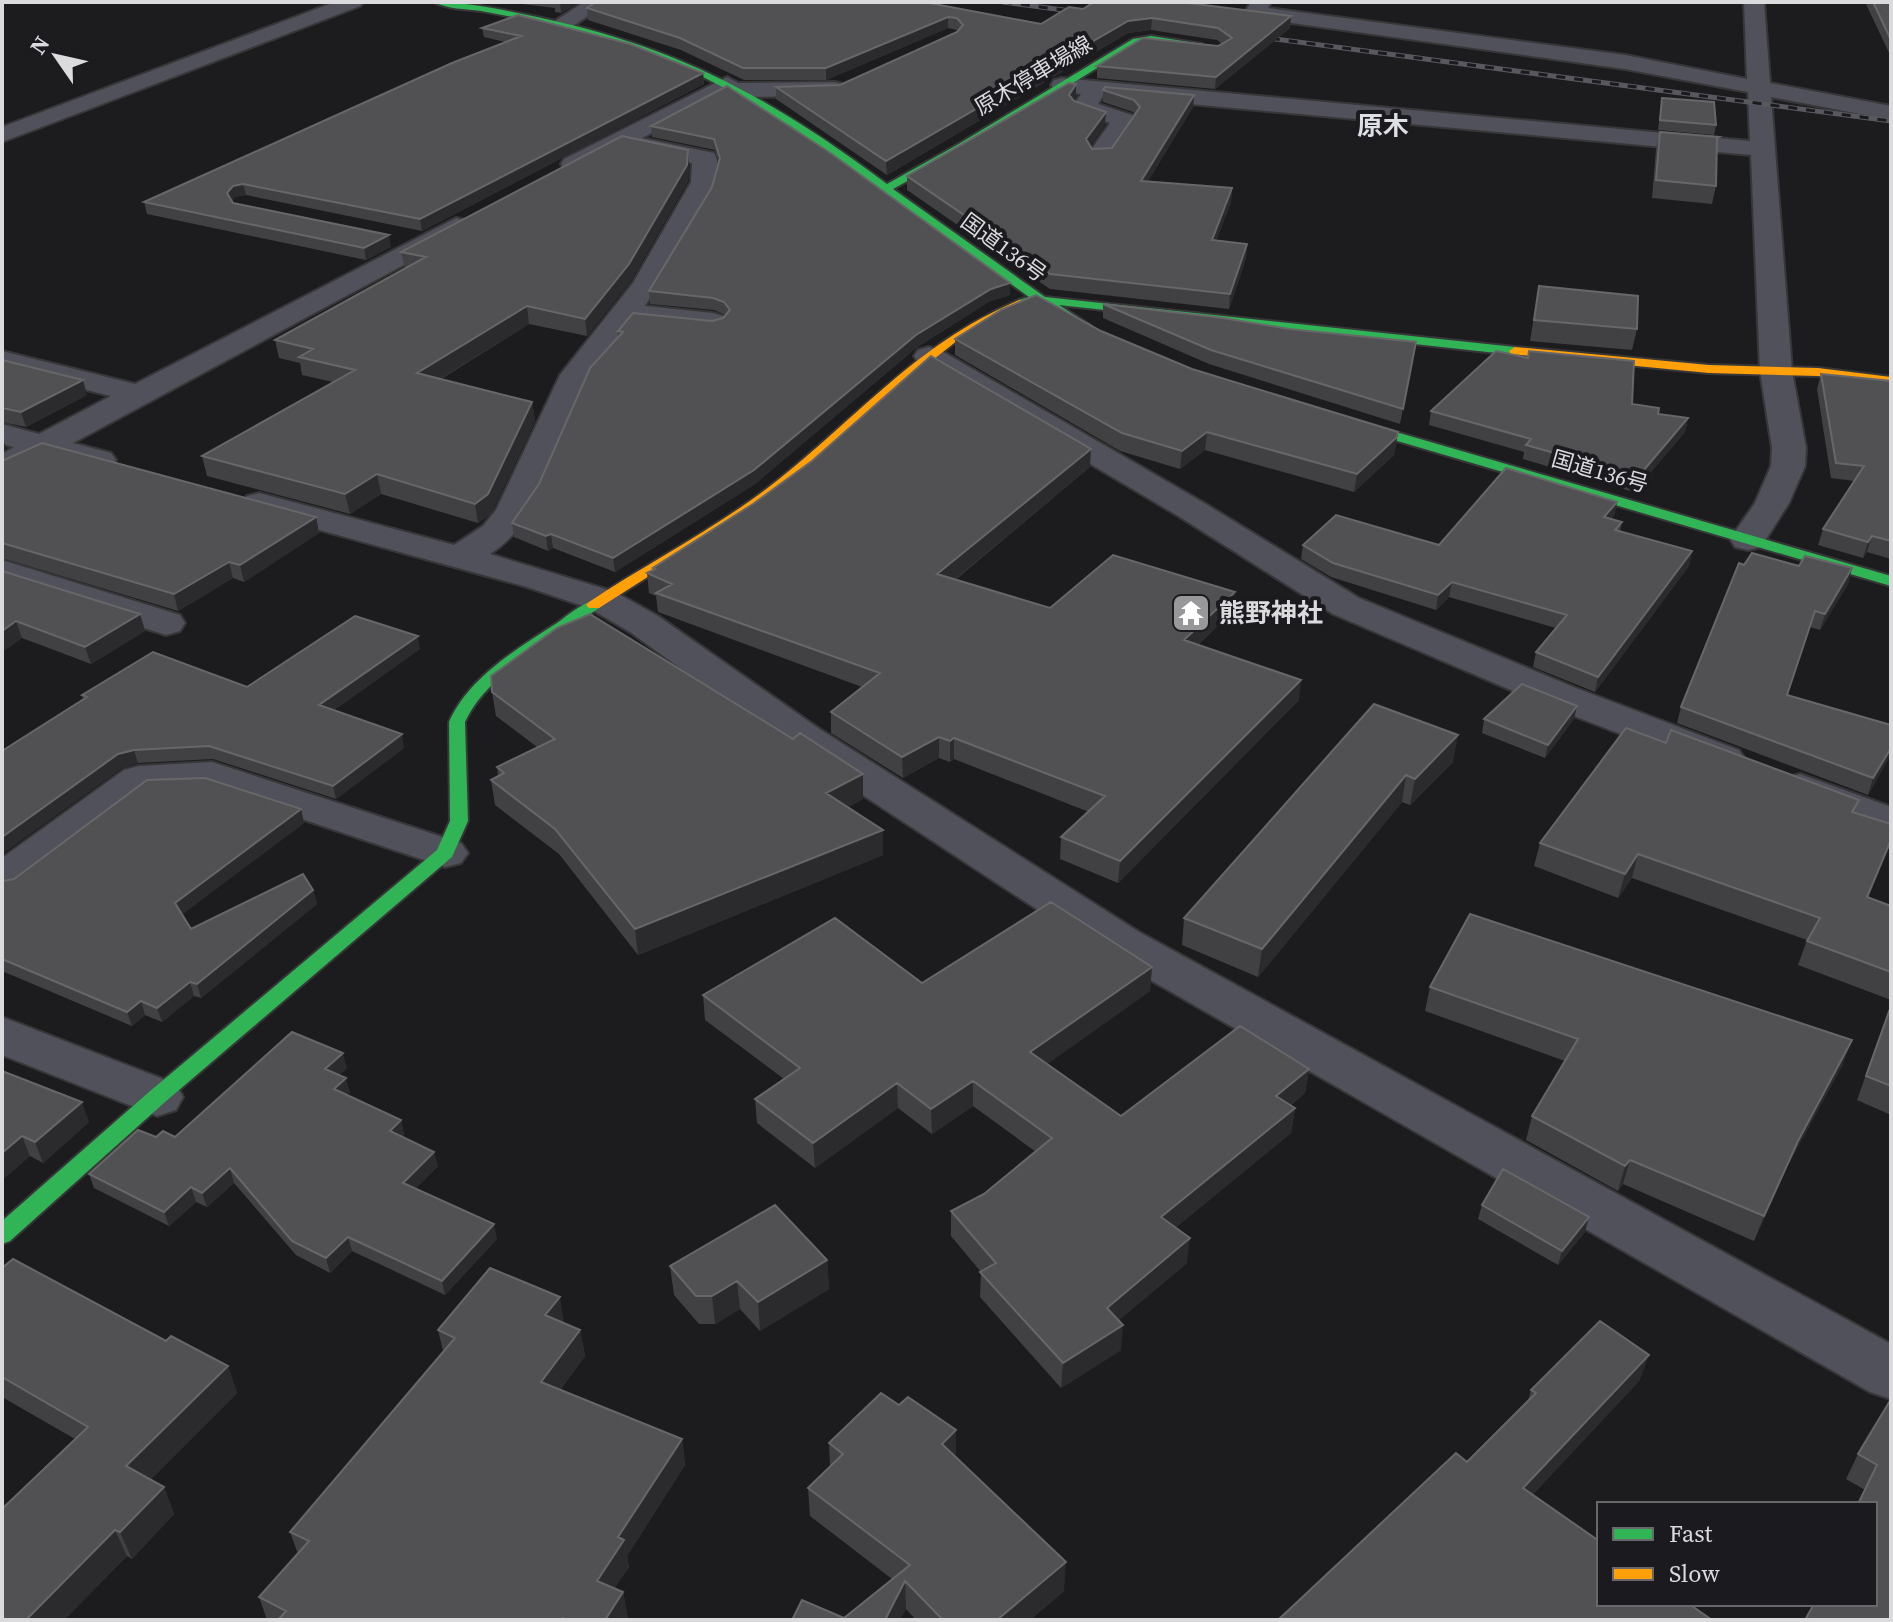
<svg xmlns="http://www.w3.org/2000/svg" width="1893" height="1622" viewBox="0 0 1893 1622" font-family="'Source Serif 4','Noto Sans JP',serif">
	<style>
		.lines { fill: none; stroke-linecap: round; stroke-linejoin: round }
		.street-casing { stroke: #373739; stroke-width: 4 }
		.fast-casing { stroke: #373739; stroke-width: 4 }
		.slow-casing { stroke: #373739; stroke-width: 4 }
		.street { fill: #51515b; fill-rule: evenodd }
		.fast { fill: #30b455; fill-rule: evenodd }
		.slow { fill: #ff9f0a; fill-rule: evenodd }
		.rail-casing { stroke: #58585f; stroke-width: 5 }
		.rail { stroke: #1b1b1f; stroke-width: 3; stroke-dasharray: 9; stroke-linecap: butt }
		.wall { fill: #414143 }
		.shaded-wall { fill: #2b2b2d }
		.building { fill: #515153; stroke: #676769; stroke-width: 2 }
		.labels { text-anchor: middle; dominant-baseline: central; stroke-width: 8; stroke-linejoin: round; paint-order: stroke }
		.far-street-label { font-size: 22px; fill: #dbdbde; stroke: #1b1b1f }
		.far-quarter-label { font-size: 26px; font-weight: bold; fill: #dedfe4; stroke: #1b1b1f }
		.poi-label { font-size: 26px; font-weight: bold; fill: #dbdbde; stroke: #1b1b1f; text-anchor: start }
	</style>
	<rect width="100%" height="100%" fill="#1c1c1e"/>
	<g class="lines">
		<g class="street-casing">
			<path id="street" d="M335 2H363L360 6 2 142V127Z
				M584 2H608L569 29H555L552 25 555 21Z
				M1251 2H1271L1268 8 1625 55 1747 79 1744 2H1764L1770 83 1891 106V120L1771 97 1792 371 1806 448 1805 466 1789 503 1761 547 1748 550 1735 547 1730 539 1755 503 1771 466 1772 448 1760 371 1751 155 1103 96 1098 104 1132 115 1136 120 1109 159H1091L1088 154 1110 123 1076 112 1072 107 1081 94 1054 90 1051 85 1054 80 1062 78 1750 141 1748 92 1625 69 1255 18 1245 12Z
				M727 77 738 83 835 82 843 84 846 89 843 94 835 96 737 97 728 93 642 138 714 153C722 166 716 184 710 197L645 306 713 313 723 316 728 322 723 328 713 331 633 322C619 339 603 357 592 376 557 431 548 518 490 554L615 592 658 616 818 728 1139 932 1891 1344V1399L1870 1392 1105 954 788 746 630 632 589 608 527 587 247 510 242 503 247 496 259 493 454 545 483 526 496 510 560 375 633 283 691 182 692 163C677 160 636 147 623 148 601 150 588 175 564 169L561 164 564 159Z
				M456 218 465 220 469 226 465 232 73 443 111 453 116 460 111 467 99 470 47 456 2 477V454L14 447 2 444V424L39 434 111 396 2 369V351L135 384Z
				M929 347 940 350 1204 503 1359 598 1576 688 1739 750 1745 759 1739 768 1724 772 1709 768 1548 706 1333 614 1180 517 918 362 914 356 918 350Z
				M2 560 180 615 185 623 180 631 166 635 2 583Z
				M212 762 461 843 468 853 461 863 445 867 209 788 150 791 18 890 2 894V858L124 770 139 766Z
				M1800 774 1891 807V835L1785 796 1778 787 1785 778Z
				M2 1017 176 1084 183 1097 176 1110 157 1116 2 1055Z"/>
		</g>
		<g class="fast-casing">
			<path id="fast" d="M434 2C468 2 503 10 537 17 679 47 771 98 887 184L957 145 1133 39 1151 36 1202 44 1199 49 1151 42 1138 43 965 149 893 189 1045 297 1515 347 1521 351 1515 355 1059 305 1091 326 1081 329 1039 303 1019 306V300L1029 297 885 193 879 192V188C791 122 702 66 595 36 558 25 519 18 481 11 466 9 447 9 434 2Z
				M1341 416 1891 576V586L1336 423V417Z
				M594 600 602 605 599 608C556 638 487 673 465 722L468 821 452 857 165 1102 10 1241 2 1244V1221L149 1092 437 850 450 821 449 722C469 677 517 649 557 623 568 615 581 604 594 600Z"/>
		</g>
		<g class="slow-casing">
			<path id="slow" d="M1019 300 1029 303 958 340 895 390 775 496 599 608H589L586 605 589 602C646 564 709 532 765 490 855 422 911 346 1019 300Z
				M1515 347 1709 365 1818 368 1891 377V385L1818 376 1709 373 1511 354 1509 351Z"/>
		</g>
		<use href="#street" class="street"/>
		<use href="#fast" class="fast"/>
		<use href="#slow" class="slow"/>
		<g class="rail-casing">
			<path id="rail" d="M1003 2 1086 13
				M1253 36 1891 121"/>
		</g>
		<use href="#rail" class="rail"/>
	</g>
	<path class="wall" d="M506 2H579L561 13 555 12V8Z
		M924 2 1041 24 1083 9 1291 16 1290 28 1215 89 1097 78V66L1218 46 1222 44 1217 40 1151 30 1128 33 887 175 776 99V87L840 85 958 31 957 30 948 28 826 80H744L681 50 588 20 587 8Z
		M1865 2H1891V57Z
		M482 28 703 73 704 84 422 231 246 195 235 197 232 201 233 203 391 247 366 260 147 214 144 202 505 42 484 37Z
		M727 86 1010 283V295L990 301 916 348 755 484 615 572 553 548 548 551 514 537 512 523 539 484 618 337V331L712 321 723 318 726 315 714 310 650 304 649 291 712 187 719 163 715 150 652 137 651 126Z
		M1103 90 1194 95 1193 107 1148 181 1232 188 1231 202 1216 241 1247 244 1246 258 1229 309 1050 289 907 190V176L1076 96 1073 100 1105 125 1090 146 1092 149 1112 148 1135 115 1133 112 1103 102Z
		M1662 98 1716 125 1714 135 1658 130Z
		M1660 132 1716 149V186L1712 204 1652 198 1656 149Z
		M689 165 688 181 631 281 587 336 529 324 441 379 532 402 535 421 491 514 478 523 381 494 350 514 207 476 202 456 333 382 302 375 300 363 279 358 275 340 405 269 401 252Z
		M1539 286 1637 329 1632 350 1530 341Z
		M1103 304 1413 356 1400 424 1209 364 1103 318Z
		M1101 331 1192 369 1398 432 1394 455 1354 492 1205 450 1180 469 1120 451 955 355V339Z
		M2 360 87 395 26 427 2 422Z
		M1821 374 1891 381V559L1867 552 1863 558 1818 545 1823 529 1854 481 1831 478 1817 389Z
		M1632 404 1658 414 1688 418 1685 432 1634 492 1523 459 1524 452 1429 425 1431 411Z
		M2 461 316 517 319 533 244 582 233 578 178 611 2 558Z
		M1090 467 955 580 1050 608 1233 611 1198 645 1299 700 1118 883 1060 859 1061 837 1089 812 954 759 950 762 939 758 903 778 831 733V712L862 687 658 612 656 596 649 593 647 573 653 570V568Z
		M1617 502 1614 516 1611 519 1622 522 1620 531 1692 551 1689 566 1595 692 1533 667 1536 652 1556 628 1449 597 1436 610 1331 577 1301 559 1303 545H1439Z
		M1744 565 1852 568 1848 584 1820 630 1810 627 1787 695 1891 754 1868 795 1677 723 1681 707Z
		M2 571 140 614 145 631 91 664 22 638 2 652Z
		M420 649 334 710 404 748 336 799 213 759 138 763 122 768 2 854V751L83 699 82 695 247 687Z
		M492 692 863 799 848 807 883 830V855L638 955 559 854 495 805 491 780 498 776 497 767 537 747 496 716Z
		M1374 704 1453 762 1410 805 1402 802 1258 977 1182 945 1184 918Z
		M1577 706 1574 719 1545 758 1482 733 1484 719Z
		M301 809 304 823 182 914 191 929 313 890 317 904 201 998 194 996 162 1022 145 1015 132 1026 2 971V881Z
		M1855 813 1891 824V842L1868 898 1891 906V1000L1798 965 1807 940 1632 878 1618 898 1534 866 1540 843Z
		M1152 967 1150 991 1047 1064 1121 1116 1309 1069 1305 1093 1291 1105 1295 1108 1291 1133 1175 1228 1187 1263 1119 1320 1121 1350 1061 1388 980 1297 981 1272 951 1236V1211L984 1194 1036 1152 973 1106 932 1134 898 1108 815 1168 757 1123 755 1099 784 1079 705 1020 703 995 922 983Z
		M1430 987 1843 1064 1788 1165 1754 1241 1623 1184 1618 1191 1526 1140 1532 1116 1565 1061 1425 1011Z
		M1891 1004V1115L1857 1100Z
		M347 1068 339 1075 350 1092 347 1095 401 1120 404 1135 402 1137 438 1166 415 1189 497 1239 445 1295 352 1251 330 1273 296 1255 234 1183 207 1207 196 1202 169 1226 94 1188 89 1174 156 1137H175Z
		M2 1071 89 1122 43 1163 30 1156 2 1180Z
		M1482 1205 1585 1232 1558 1265 1478 1219Z
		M827 1260 829 1289 760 1331 740 1309 715 1324H699L674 1295 670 1266Z
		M2 1268 166 1341 228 1366 237 1393 150 1480 164 1487 174 1514 132 1559 127 1556 64 1620H2V1509L75 1439 2 1397Z
		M564 1323 580 1330 585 1356 560 1390 682 1439 685 1465 627 1556 629 1567 614 1588 623 1592 628 1619 627 1620H267L259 1597 298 1554 290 1532 443 1351 438 1330Z
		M1640 1380 1533 1494 1467 1462 1528 1401 1531 1390Z
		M1891 1399 1875 1604 1865 1490 1846 1479 1858 1454Z
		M829 1443 956 1457 1064 1591 1030 1620H916L906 1609 844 1618 892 1579 810 1516 808 1488 830 1467Z"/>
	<path class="shaded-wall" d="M560 2H579L561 13Z
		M1291 16 1290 28 1215 89 1216 77Z
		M948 17V28L826 80V68Z
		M1152 18 1151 30 1128 33 887 175 886 161 1128 21Z
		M703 73 704 84 422 231 420 219Z
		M1076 84V96L1069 107V95Z
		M1194 95 1193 107 1140 194 1141 181Z
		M1106 112 1105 125 1086 152V139Z
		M688 150 689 165 688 181 631 281 587 336 585 319Z
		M243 184 246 195 235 197 230 204 227 193 233 186Z
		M1232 188 1231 202 1211 254 1212 240Z
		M389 235 391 247 366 260 364 248Z
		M1247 244 1246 258 1229 309 1230 294Z
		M1010 283V295L990 301 916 348 755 484 615 572 613 558 916 335 991 289Z
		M527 306 529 324 420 391 417 373Z
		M83 380 87 395 26 427 21 412Z
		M532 402 535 421 491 514 478 523 475 504Z
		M1688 418 1685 432 1634 492 1638 477Z
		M1207 432 1205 450 1180 469 1182 451Z
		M2 435 6 448 2 452Z
		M1397 437 1394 455 1354 492 1357 474Z
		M1091 449 1090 467 937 594V574Z
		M377 474 381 494 350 514 345 494Z
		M1617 502 1614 516 1601 531 1604 517Z
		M316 517 319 533 244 582 240 565Z
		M551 534 553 548 548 551 546 536Z
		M1872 536 1867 552 1863 558 1868 542Z
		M1692 551 1689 566 1595 692 1598 677Z
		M229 562 233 578 178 611 174 594Z
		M1852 568 1848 584 1820 630 1825 614Z
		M1452 582 1449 597 1436 610 1438 595Z
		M1235 592 1233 611 1182 660 1184 640Z
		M140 614 145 631 91 664 85 647Z
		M16 621 22 638 2 652V631Z
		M418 636 420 649 322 718 319 705Z
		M1301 680 1299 700 1118 883 1120 861Z
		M1577 706 1574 719 1545 758 1548 745Z
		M402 734 404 748 336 799 333 786Z
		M1458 735 1453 762 1410 805 1415 779Z
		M939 737V758L903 778 902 757Z
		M954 738V759L950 762V741Z
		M1891 748V754L1868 795 1873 778Z
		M134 750 138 763 122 768 2 854V837L118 754Z
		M863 774V799L827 818 826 793Z
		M1406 775 1402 802 1258 977 1262 949Z
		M301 809 304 823 179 917 175 903Z
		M883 830V855L638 955 635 929Z
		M1891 840V842L1858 921 1867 897Z
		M1638 854 1632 878 1618 898 1625 874Z
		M313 890 317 904 201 998 197 984Z
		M1152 967 1150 991 1029 1077 1030 1052Z
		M190 982 194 996 162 1022 157 1008Z
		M141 1001 145 1015 132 1026 127 1012Z
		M1852 1040 1843 1064 1788 1165 1754 1241 1764 1216 1798 1141Z
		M343 1053 347 1068 329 1084 325 1069Z
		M1309 1069 1305 1093 1272 1120 1276 1096Z
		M346 1078 350 1092 338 1103 334 1089Z
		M973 1081V1106L932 1134 931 1109Z
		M897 1083 898 1108 815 1168 813 1143Z
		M82 1102 89 1122 43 1163 35 1142Z
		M1295 1108 1291 1133 1158 1242 1161 1217Z
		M401 1120 404 1135 394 1146 390 1131Z
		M22 1136 30 1156 2 1180V1153Z
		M434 1152 438 1166 407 1198 403 1183Z
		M1630 1160 1623 1184 1618 1191 1625 1166Z
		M230 1168 234 1183 207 1207 202 1193Z
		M191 1187 196 1202 169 1226 164 1212Z
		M1589 1217 1585 1232 1558 1265 1562 1251Z
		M494 1224 497 1239 445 1295 442 1281Z
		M348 1237 352 1251 330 1273 326 1258Z
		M1190 1238 1187 1263 1105 1332 1107 1308Z
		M827 1260 829 1289 760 1331 758 1302Z
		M737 1281 740 1309 715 1324 712 1296Z
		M560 1297 564 1323 545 1315Z
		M1123 1325 1121 1350 1061 1388 1063 1363Z
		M580 1330 585 1356 546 1408 541 1382Z
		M1649 1355 1640 1380 1516 1513 1523 1488Z
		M228 1366 237 1393 137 1493 126 1466Z
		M956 1430V1459L942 1444Z
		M682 1439 685 1465 627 1556 629 1567 602 1607 597 1581 618 1537Z
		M164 1487 174 1514 132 1559 120 1532Z
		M115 1530 127 1556 64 1620H26Z
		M1066 1562 1064 1591 1030 1620H997Z
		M905 1581 906 1609 900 1620H885Z
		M623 1592 628 1619 627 1620H605Z"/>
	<path class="building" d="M596 2H924L1041 24 1069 7 1083 9 1094 2H1180L1291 16 1216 77 1097 66 1143 38 1218 46 1232 38 1218 28 1152 18 1128 21 886 161 776 87 840 85 957 32 963 25 957 18 948 17 826 68H743L680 38 587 8Z
		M1873 2H1891V40Z
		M518 15 630 44 703 73 420 219 243 184 233 186 227 193 233 203 389 235 364 248 144 202 452 63 521 36 482 28Z
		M1069 83 1076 84 1069 95 1074 101 1106 112 1086 139 1092 149 1112 148 1140 107 1134 100 1103 90 1105 87 1194 95 1141 181 1232 188 1212 240 1247 244 1230 294 1050 274 907 176Z
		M727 86 829 152 1010 283 991 289 916 335 754 470 613 558 551 534 546 536 512 523 539 484 590 368 623 332 618 331 633 313 712 321 723 318 730 310 724 302 713 298 649 291 712 187 720 158 714 139 651 126Z
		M1662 98 1714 102 1716 125 1660 120Z
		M1660 132 1719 137 1717 138 1716 186 1656 180Z
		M622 136 688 150 687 165 629 264 585 319 527 306 417 373 532 402 488 494 475 504 377 474 345 494 202 456 355 370 299 357 313 349 275 340 426 257 401 252Z
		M1539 286 1638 296 1637 329 1534 320Z
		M1036 295 1101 331 1192 369 1398 432 1397 437 1357 474 1207 432 1182 451 1122 433 955 339 1001 310Z
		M1103 304 1223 318 1289 329 1416 342 1403 409 1211 350Z
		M1496 351 1528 358 1529 351 1634 361 1632 404 1659 408 1658 414 1688 418 1638 477 1526 445 1531 439 1431 411Z
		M931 356 1091 449 937 574 1050 608 1113 555 1235 592 1184 640 1301 680 1120 861 1061 837 1105 796 954 738 950 741 939 737 902 757 831 712 880 673 656 593 672 584 647 573 655 569 653 568 753 504 812 461Z
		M2 360 83 380 21 412 2 408Z
		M1821 374 1891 381V541L1872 536 1868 542 1823 529 1864 466 1836 463Z
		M42 443 316 517 240 565 229 562 174 594 2 543V461Z
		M1506 468 1617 502 1604 517 1622 522 1615 530 1692 551 1598 677 1536 652 1567 615 1452 582 1438 595 1333 563 1303 545 1336 515 1439 545Z
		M1752 553 1799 566 1805 556 1852 568 1825 614 1815 611 1787 695 1891 725V748L1873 778 1681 707 1739 563 1744 565Z
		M2 571 140 614 85 647 16 621 2 631Z
		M590 614 793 739 800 733 863 774 826 793 883 830 635 929 555 829 491 780 504 773 497 767 555 739 492 692 491 676 557 628Z
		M355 616 418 636 319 705 402 734 333 786 209 746 134 750 118 754 2 837V751L87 697 82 695 153 652 247 687Z
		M1522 684 1577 706 1548 745 1484 719Z
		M1374 704 1458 735 1415 779 1406 775 1262 949 1184 918Z
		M1626 728 1666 743 1671 730 1859 800 1852 812 1891 824V840L1867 897 1891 906V972L1807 941 1820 918 1638 854 1625 874 1540 843Z
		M205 778 301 809 175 903 191 929 303 874 313 890 197 984 190 982 157 1008 141 1001 127 1012 2 959V881L14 879 147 780Z
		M1051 902 1152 967 1030 1052 1121 1116 1240 1026 1309 1069 1276 1096 1295 1108 1161 1217 1190 1238 1107 1308 1123 1325 1063 1363 980 1272 996 1263 951 1211 984 1194 1052 1138 973 1081 931 1109 897 1083 813 1143 755 1099 800 1068 703 995 835 918 922 983Z
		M1470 914 1852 1040 1798 1141 1764 1216 1630 1160 1625 1166 1532 1116 1578 1039 1430 987Z
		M1891 1006V1086L1866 1076Z
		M292 1032 343 1053 325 1069 346 1078 334 1089 401 1120 390 1131 434 1152 403 1183 494 1224 442 1281 348 1237 326 1258 292 1241 230 1168 202 1193 191 1187 164 1212 89 1174 138 1130 156 1137 163 1131 175 1137Z
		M2 1071 82 1102 35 1142 22 1136 2 1153Z
		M1503 1169 1589 1217 1562 1251 1482 1205Z
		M775 1205 827 1260 758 1302 737 1281 712 1296H696L670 1266Z
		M13 1259 166 1341 171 1336 228 1366 126 1466 164 1487 120 1532 115 1530 26 1620H2V1524L3 1523 2 1522V1509L88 1427 2 1377V1268Z
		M490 1268 560 1297 545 1315 580 1330 541 1382 682 1439 618 1537 624 1540 597 1581 623 1592 605 1620H567L563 1618 561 1620H278L286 1611 259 1597 309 1541 290 1532 455 1338 438 1330Z
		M1600 1321 1649 1355 1523 1488 1599 1541V1604H1689L1712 1620H1278L1456 1453 1467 1462 1536 1393 1531 1390Z
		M881 1393 899 1405 908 1397 956 1430 942 1444 1066 1562 997 1620H943L905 1581 885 1620H792L802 1600 844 1618 910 1565 808 1488 843 1454 829 1443Z
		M1891 1399V1620H1805L1814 1604H1875V1504H1858L1877 1465 1858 1454Z"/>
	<defs>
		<g id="temple-square" transform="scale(2)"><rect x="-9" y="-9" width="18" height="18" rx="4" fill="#98989b" stroke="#1b1b1f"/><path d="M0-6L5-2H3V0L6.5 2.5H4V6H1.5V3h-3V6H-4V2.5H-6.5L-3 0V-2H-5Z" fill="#fff"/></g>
	</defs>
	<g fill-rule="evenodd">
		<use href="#temple-square" x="1191" y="613"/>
	</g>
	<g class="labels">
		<g class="far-street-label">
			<text transform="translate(1033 75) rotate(-31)">原木停車場線</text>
			<text transform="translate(1004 247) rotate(36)">国道136号</text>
			<text transform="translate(1600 471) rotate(16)">国道136号</text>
		</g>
		<g class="far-quarter-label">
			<text x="1383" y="126">原木</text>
		</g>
		<g class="poi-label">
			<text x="1219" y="613">熊野神社</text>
		</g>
	</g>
	<rect width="1893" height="1622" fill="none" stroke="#dbdbde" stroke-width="8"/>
	<rect x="1597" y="1502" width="280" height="104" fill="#1b1b1f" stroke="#68686b" stroke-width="2"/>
	<rect x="1613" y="1528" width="40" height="12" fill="#30b455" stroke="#68686b" stroke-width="2"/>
	<text x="1669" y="1542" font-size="24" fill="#dbdbde">Fast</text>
	<rect x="1613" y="1568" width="40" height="12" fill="#ff9f0a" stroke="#68686b" stroke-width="2"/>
	<text x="1669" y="1582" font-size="24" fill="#dbdbde">Slow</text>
	<g transform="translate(56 56) rotate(304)" stroke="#1b1b1f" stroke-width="6" paint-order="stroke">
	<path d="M0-6L14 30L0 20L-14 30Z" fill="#dbdbde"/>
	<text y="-12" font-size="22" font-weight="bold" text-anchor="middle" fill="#dbdbde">N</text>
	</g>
</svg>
